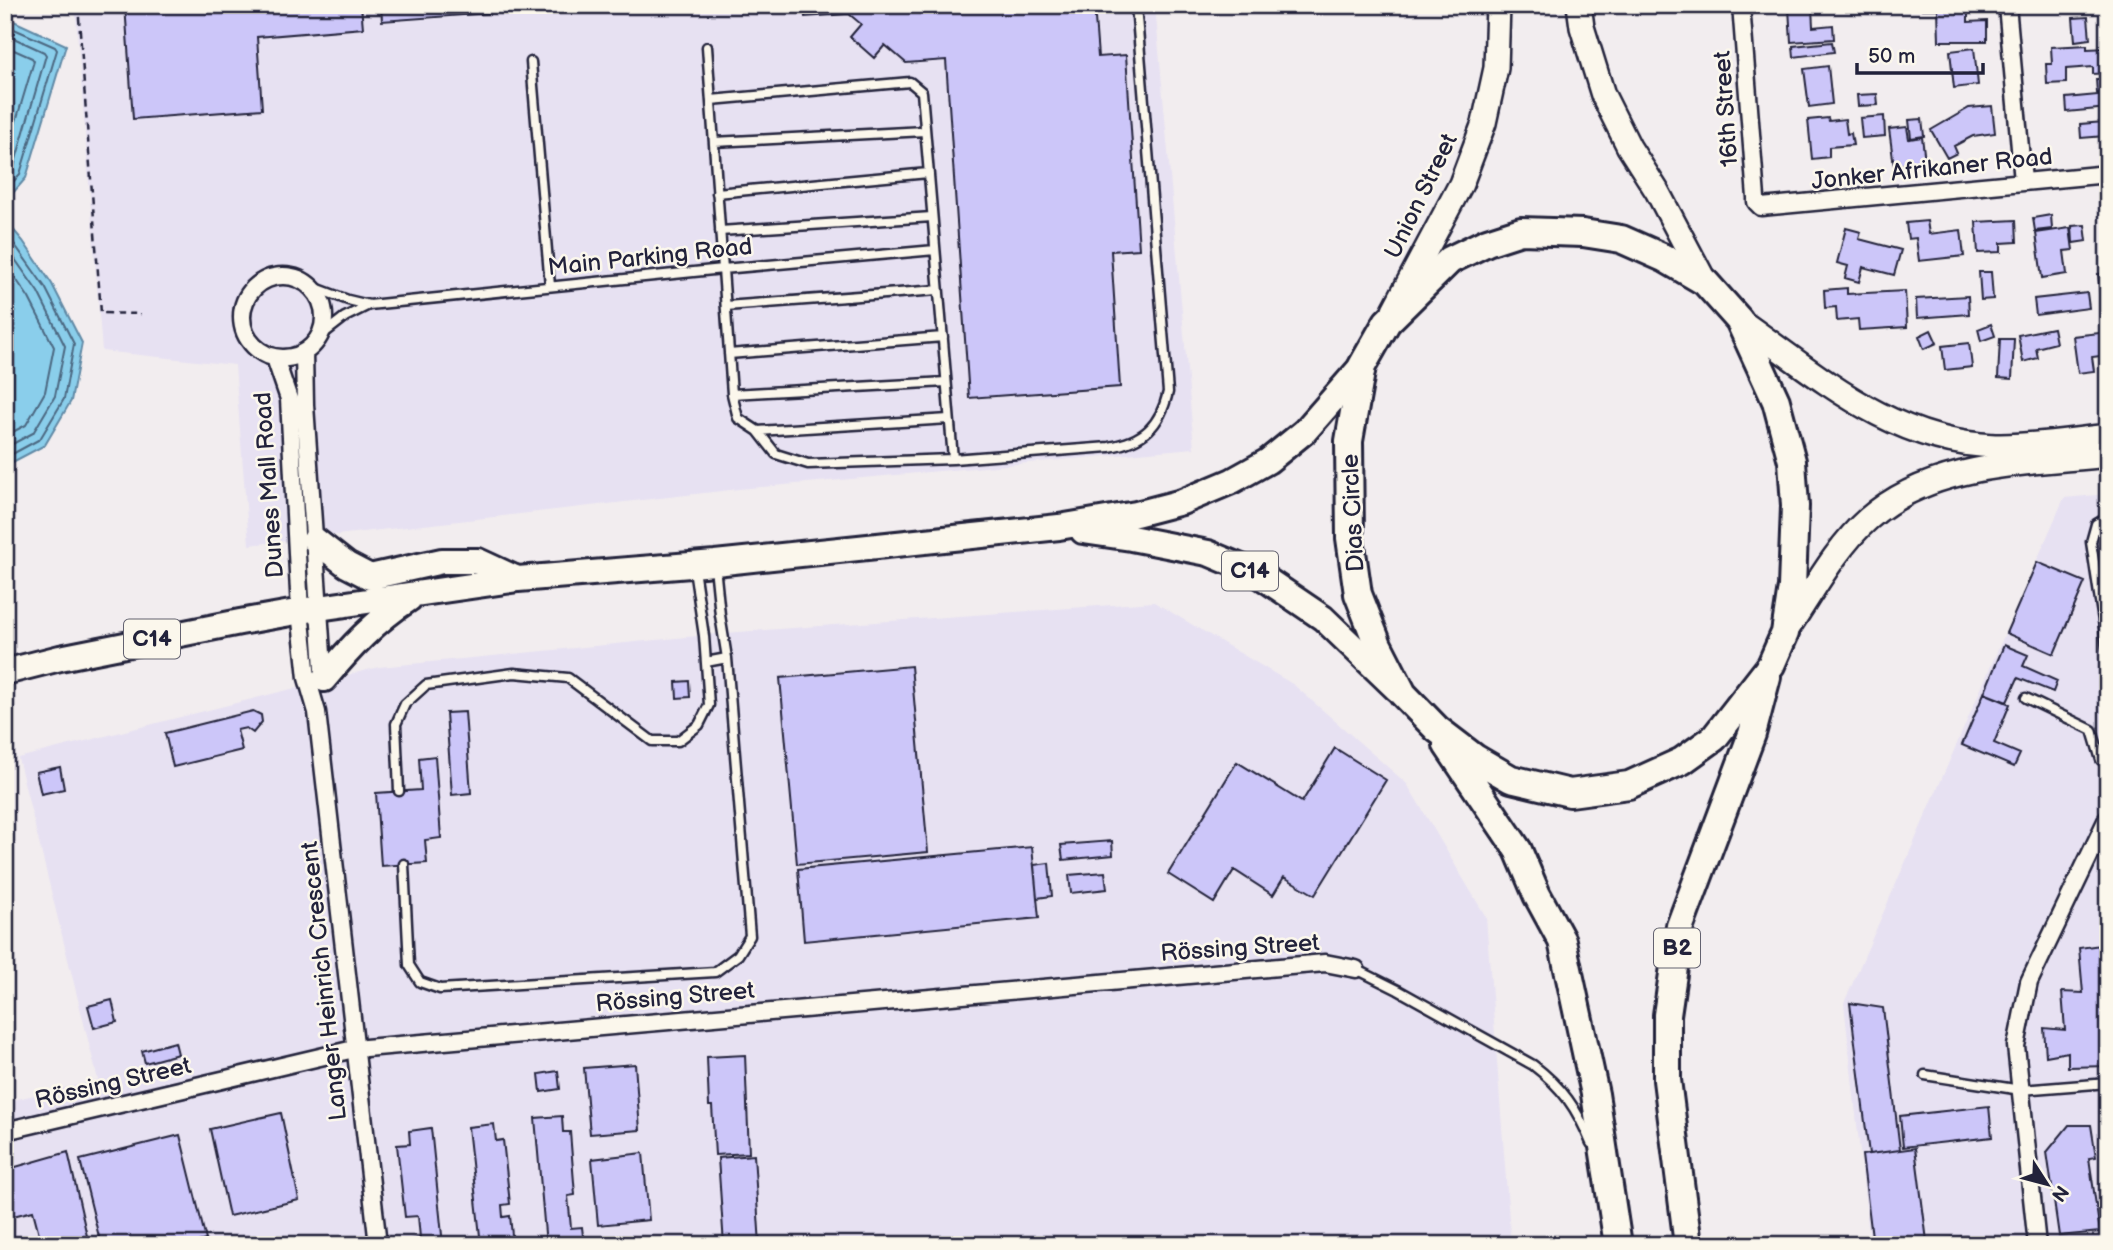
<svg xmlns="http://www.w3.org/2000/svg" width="2113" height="1250" viewBox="0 0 2113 1250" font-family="'Balsamiq Sans',sans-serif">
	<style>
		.built { fill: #e7e1f2 }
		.water { fill: #8aceeb; stroke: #6089a5; stroke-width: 2 }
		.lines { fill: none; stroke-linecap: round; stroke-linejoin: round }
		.shore { stroke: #4c6781; stroke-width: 2 }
		.building { fill: #ccc6f9; stroke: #22223b; stroke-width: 2 }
		.service-casing { stroke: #22223b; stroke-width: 13 }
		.minor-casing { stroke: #22223b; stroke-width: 21 }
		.secondary-casing { stroke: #22223b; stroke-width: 28 }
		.primary-casing { stroke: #22223b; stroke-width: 30 }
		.trunk-casing { stroke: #22223b; stroke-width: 32 }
		.path { stroke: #22223b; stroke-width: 2.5; stroke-dasharray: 7 5; stroke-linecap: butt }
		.service { stroke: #fbf7ec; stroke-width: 8 }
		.minor { stroke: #fbf7ec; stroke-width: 16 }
		.secondary { stroke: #fbf7ec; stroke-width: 23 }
		.primary { stroke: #fbf7ec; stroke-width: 24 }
		.trunk { stroke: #fbf7ec; stroke-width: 26 }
		.labels { text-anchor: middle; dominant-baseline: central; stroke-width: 5; stroke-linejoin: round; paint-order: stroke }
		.shield { fill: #fbf7ec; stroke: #636270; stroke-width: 2 }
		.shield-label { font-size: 23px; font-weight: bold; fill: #22223b }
		.street-label { font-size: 24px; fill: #22223b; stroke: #fbf7ec }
	</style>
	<rect width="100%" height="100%" fill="#f2edef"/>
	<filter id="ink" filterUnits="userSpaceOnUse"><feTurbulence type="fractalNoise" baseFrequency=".0143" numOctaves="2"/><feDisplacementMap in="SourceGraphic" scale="14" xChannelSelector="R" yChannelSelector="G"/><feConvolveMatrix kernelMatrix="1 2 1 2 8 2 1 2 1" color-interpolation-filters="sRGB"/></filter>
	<g filter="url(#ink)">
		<path class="built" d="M75 5H1155L1194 448 739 489 249 545 235 365 102 351Z
			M2108 494V1245H1870L1844 1003 2064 498Z
			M1154 602 1294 685 1407 784 1486 917 1511 1245H5V1102L98 1080 18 758 379 667 738 632Z"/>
		<path class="water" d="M5 17 66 45 26 178 5 202Z
			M5 220 23 241 52 284 82 343 71 401 45 445 5 466Z"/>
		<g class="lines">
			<path class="shore" d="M5 25 55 47 57 50 20 174 5 191
				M5 34 44 52 46 55 13 170 5 178
				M5 46 32 58 34 61 5 158
				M5 231 45 287 74 344 64 399 40 439 5 458
				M5 245 38 292 65 346 55 396 33 433 5 448
				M5 263 29 298 54 347 45 392 26 425 5 436"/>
		</g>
		<path class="building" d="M125 5H361L363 28 257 37 262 109 133 119Z
			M381 5H599L382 21Z
			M804 5H1094L1098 57 1126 55 1139 249 1111 251 1120 387 969 398 946 60 906 63 885 45 874 58 850 37 861 24 849 14 805 17Z
			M1910 5H1968V22L1987 21V41H1939L1938 9H1910Z
			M1812 7 1813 27 1833 25 1834 39 1791 42 1789 8Z
			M2088 17 2090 39 2075 41 2073 18Z
			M1832 42 1834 52 1794 57 1793 46Z
			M2087 45V49L2108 48V73L2093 74V67L2066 69V83L2047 84 2046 64H2052L2051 47Z
			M1974 48 1978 85 1954 88 1950 51Z
			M1828 66 1832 104 1809 107 1804 69Z
			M2096 79H2108V93H2097Z
			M1877 94 1878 105 1858 106 1857 95Z
			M2108 94V108L2067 112 2066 98Z
			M1992 106 1995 133 1973 136 1954 146 1957 153 1947 158 1931 130 1969 108Z
			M1884 116 1885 136 1862 138 1860 118Z
			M1828 118 1829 121 1845 119 1847 134 1851 133 1853 145 1829 147V157L1812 159 1808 120Z
			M1922 119 1924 136 1911 138 1909 120Z
			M2105 121H2108V144H2106Z
			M2104 122 2105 136 2081 138 2080 124Z
			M1907 127 1909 139 1922 137 1925 161 1894 166 1889 129Z
			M2051 215 2052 229 2035 231 2033 218Z
			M2016 220 2017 242 2001 243V252L1978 253 1976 222Z
			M1927 221 1929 234 1961 230 1964 256 1919 261 1916 238 1908 239 1906 223Z
			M2085 225 2087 241 2073 243 2072 226Z
			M1846 228 1861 232 1859 239 1901 250 1894 275 1863 267 1859 282 1845 278 1848 266 1837 263Z
			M2070 228 2073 250 2064 251 2067 274 2042 278 2036 233Z
			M1979 272H1991L1993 299 1981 300Z
			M2108 272V303L2101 304 2098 274Z
			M1847 288V294L1905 291 1907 327 1859 330 1858 319 1837 321 1836 307 1825 308 1824 290Z
			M2087 293 2089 308 2036 315 2034 299Z
			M1968 296 1969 314 1917 318 1916 299Z
			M1991 324 1995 336 1981 341 1978 329Z
			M2053 328 2056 343 2036 348 2038 358 2023 362 2018 335Z
			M1931 330 1937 343 1924 349 1919 336Z
			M2108 332V355L2092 357 2094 371 2078 373 2073 336Z
			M2000 339H2014L2012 379 1998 378Z
			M1969 343 1972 367 1945 370 1942 346Z
			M2037 562 2085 582 2054 654 2006 633Z
			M2004 645 2028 655 2023 666 2057 681 2053 692 2018 678 2007 702 1984 693Z
			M911 666 928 852 797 864 780 678Z
			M689 681 690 697 677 698 676 682Z
			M1984 693 2010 704 1994 743 2020 754 2014 767 1962 745Z
			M253 711 261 715 262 722 253 733 246 728 237 730 242 750 173 767 165 733Z
			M465 712 471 793 452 795 446 713Z
			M1335 748 1386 780 1315 895 1284 877 1273 895 1234 870 1214 903 1168 874 1237 762 1302 802Z
			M435 756 441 838 425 840 427 863 381 866 376 793 421 790 419 758Z
			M60 767 64 789 41 794 36 772Z
			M1112 841 1113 855 1063 860 1061 845Z
			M1032 847 1039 918 804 941 798 869Z
			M1049 863 1052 896 1037 898 1034 865Z
			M1105 872 1107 889 1071 893 1069 875Z
			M2108 944V1066L2068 1067V1052L2046 1056 2044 1028 2065 1030 2062 992 2083 993 2079 948Z
			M112 1000 117 1022 94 1028 88 1006Z
			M1850 1003 1883 1008 1900 1150 1869 1154Z
			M175 1042 178 1054 145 1063 142 1051Z
			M745 1055 749 1153 715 1155 712 1106H709L707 1057Z
			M635 1064 640 1130 590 1134 584 1068Z
			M558 1071 560 1089 541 1092 539 1074Z
			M1989 1106 1992 1137 1903 1147 1900 1116Z
			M281 1113 299 1200 229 1216 210 1129Z
			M562 1116 563 1132H570L575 1195 568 1196 571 1228 582 1227 584 1245H546L535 1118Z
			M2108 1123V1164L2104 1124Z
			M494 1124 496 1141 503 1140 510 1204 502 1205 503 1217 510 1216 513 1245H481L468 1127Z
			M2069 1125H2091L2096 1157 2089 1158 2100 1232 2059 1236 2047 1152Z
			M431 1128 443 1245H409V1240L420 1238 418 1216 405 1217 397 1145 410 1144 409 1131Z
			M180 1135 206 1240 185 1245H101L80 1160Z
			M1915 1148 1927 1241 1897 1245H1873L1862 1155Z
			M68 1152 89 1245H42L33 1211 5 1218V1170Z
			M643 1153 649 1220 598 1225 592 1159Z
			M754 1155 760 1245H724L718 1158Z
			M1966 1236 1967 1245H1897L1927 1241Z"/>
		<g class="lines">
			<g class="service-casing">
				<path id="service" d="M707 47 732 394 738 418 758 431 776 454 808 464 953 459 1109 447C1144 441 1160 426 1168 392L1136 5
					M531 62 550 286
					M711 100 910 82 922 92 953 459
					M714 142 925 131
					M717 193 928 173
					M720 231 932 217
					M308 285 348 300 369 305 723 269 935 250
					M726 306 938 290
					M318 338 345 317 369 305
					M729 354 943 337
					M732 394 946 382
					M758 431 949 419
					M2108 517 2096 524 2091 542 2108 654
					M706 662 727 658
					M2026 698 2092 730 2101 760 2108 763
					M399 791 396 724 405 704 426 685 514 673 568 678 652 741H678L699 725 709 705 704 636 694 569
					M404 864 409 965 420 982 440 989 715 972 738 955 750 936 727 658 720 615 715 566
					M1356 969 1398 990 1533 1065C1562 1087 1577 1108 1591 1143
					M1925 1075 2021 1090 2108 1083"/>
			</g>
			<g class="minor-casing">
				<path id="minor" d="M1741 5 1756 198V202L1761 207 2108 174
					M2007 5 2023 181
					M242 317a41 41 0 1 1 82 0a41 41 0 1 1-82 0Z
					M304 352 305 405 324 683
					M275 358 289 399 300 611 307 678 317 712 378 1245
					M5 1131 354 1049 1325 963 1356 969
					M2037 1245 2016 1046 2029 982 2108 817"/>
			</g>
			<g class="secondary-casing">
				<path id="secondary" d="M1579 5 1582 27 1603 95 1629 147 1657 191 1705 282
					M1394 310 1461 184 1484 123 1496 68 1498 5
					M1739 320C1819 376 1892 443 1995 446 2030 447 2073 440 2108 436
					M1786 631C1810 596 1836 547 1868 519 1932 462 2027 464 2108 455"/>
			</g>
			<g class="primary-casing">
				<path id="primary" d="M1083 531 1131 538 1208 553 1258 574 1323 618 1397 689
					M315 540 347 565 370 577 442 561H478L517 579
					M5 672 60 658 240 622 319 608 518 579 715 563 1059 527 1136 514 1182 502 1232 481 1268 461 1305 431 1362 366
					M324 679C350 648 375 621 409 599"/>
			</g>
			<g class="trunk-casing">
				<path id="trunk" d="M1521 231 1583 233 1621 239 1664 258 1705 282 1739 320 1776 401 1792 461 1795 506 1792 587 1785 633 1771 665 1714 738 1682 761 1629 785 1570 793 1511 779 1475 758 1437 729 1403 694 1378 645 1358 594 1350 538 1349 441 1362 366 1387 322 1450 260 1487 242Z
					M1447 745 1518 850 1537 895 1562 941 1595 1094 1618 1245
					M1688 1245 1667 1080V1015L1680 926 1752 734 1767 677"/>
			</g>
			<path class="path" d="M78 5 101 313 141 314"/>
			<use href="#service" class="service"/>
			<use href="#minor" class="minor"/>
			<use href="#secondary" class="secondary"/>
			<use href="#primary" class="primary"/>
			<use href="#trunk" class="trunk"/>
		</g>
	</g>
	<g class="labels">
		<g class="shield">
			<rect x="1222" y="551.5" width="56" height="39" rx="5"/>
			<rect x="124" y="619.5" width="56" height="39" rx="5"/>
			<rect x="1654" y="928.5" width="46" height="39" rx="5"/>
		</g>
		<g class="shield-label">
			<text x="1250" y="571">C14</text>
			<text x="152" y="639">C14</text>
			<text x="1677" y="948">B2</text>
		</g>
		<g class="street-label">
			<text transform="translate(1726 109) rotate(-94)">16th Street</text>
			<text transform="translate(1932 169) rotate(-6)">Jonker Afrikaner Road</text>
			<text transform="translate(1421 196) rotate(-64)">Union Street</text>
			<text transform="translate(650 257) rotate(-6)">Main Parking Road</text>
			<text transform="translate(269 485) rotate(-94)">Dunes Mall Road</text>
			<text transform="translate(1353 513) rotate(-93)">Dias Circle</text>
			<text transform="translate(1240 948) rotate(-4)">Rössing Street</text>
			<text transform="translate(324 981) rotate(-96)">Langer Heinrich Crescent</text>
			<text transform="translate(675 997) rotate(-5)">Rössing Street</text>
			<text transform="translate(113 1083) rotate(-13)">Rössing Street</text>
		</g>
	</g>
	<rect width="2113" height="1250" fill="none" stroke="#fbf7ec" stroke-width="28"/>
	<rect x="14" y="14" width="2085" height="1222" fill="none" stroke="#22223b" stroke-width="2.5" filter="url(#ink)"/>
	<g transform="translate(2047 1184) rotate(126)" stroke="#fbf7ec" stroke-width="5" paint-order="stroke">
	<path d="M0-5L12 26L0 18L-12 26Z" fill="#22223b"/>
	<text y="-10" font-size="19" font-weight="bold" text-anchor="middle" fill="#22223b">N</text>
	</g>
	<path d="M1857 63v10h126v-10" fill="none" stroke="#22223b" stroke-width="3.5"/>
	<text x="1868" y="63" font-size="21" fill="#22223b" stroke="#fbf7ec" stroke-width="5" paint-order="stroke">50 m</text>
</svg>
